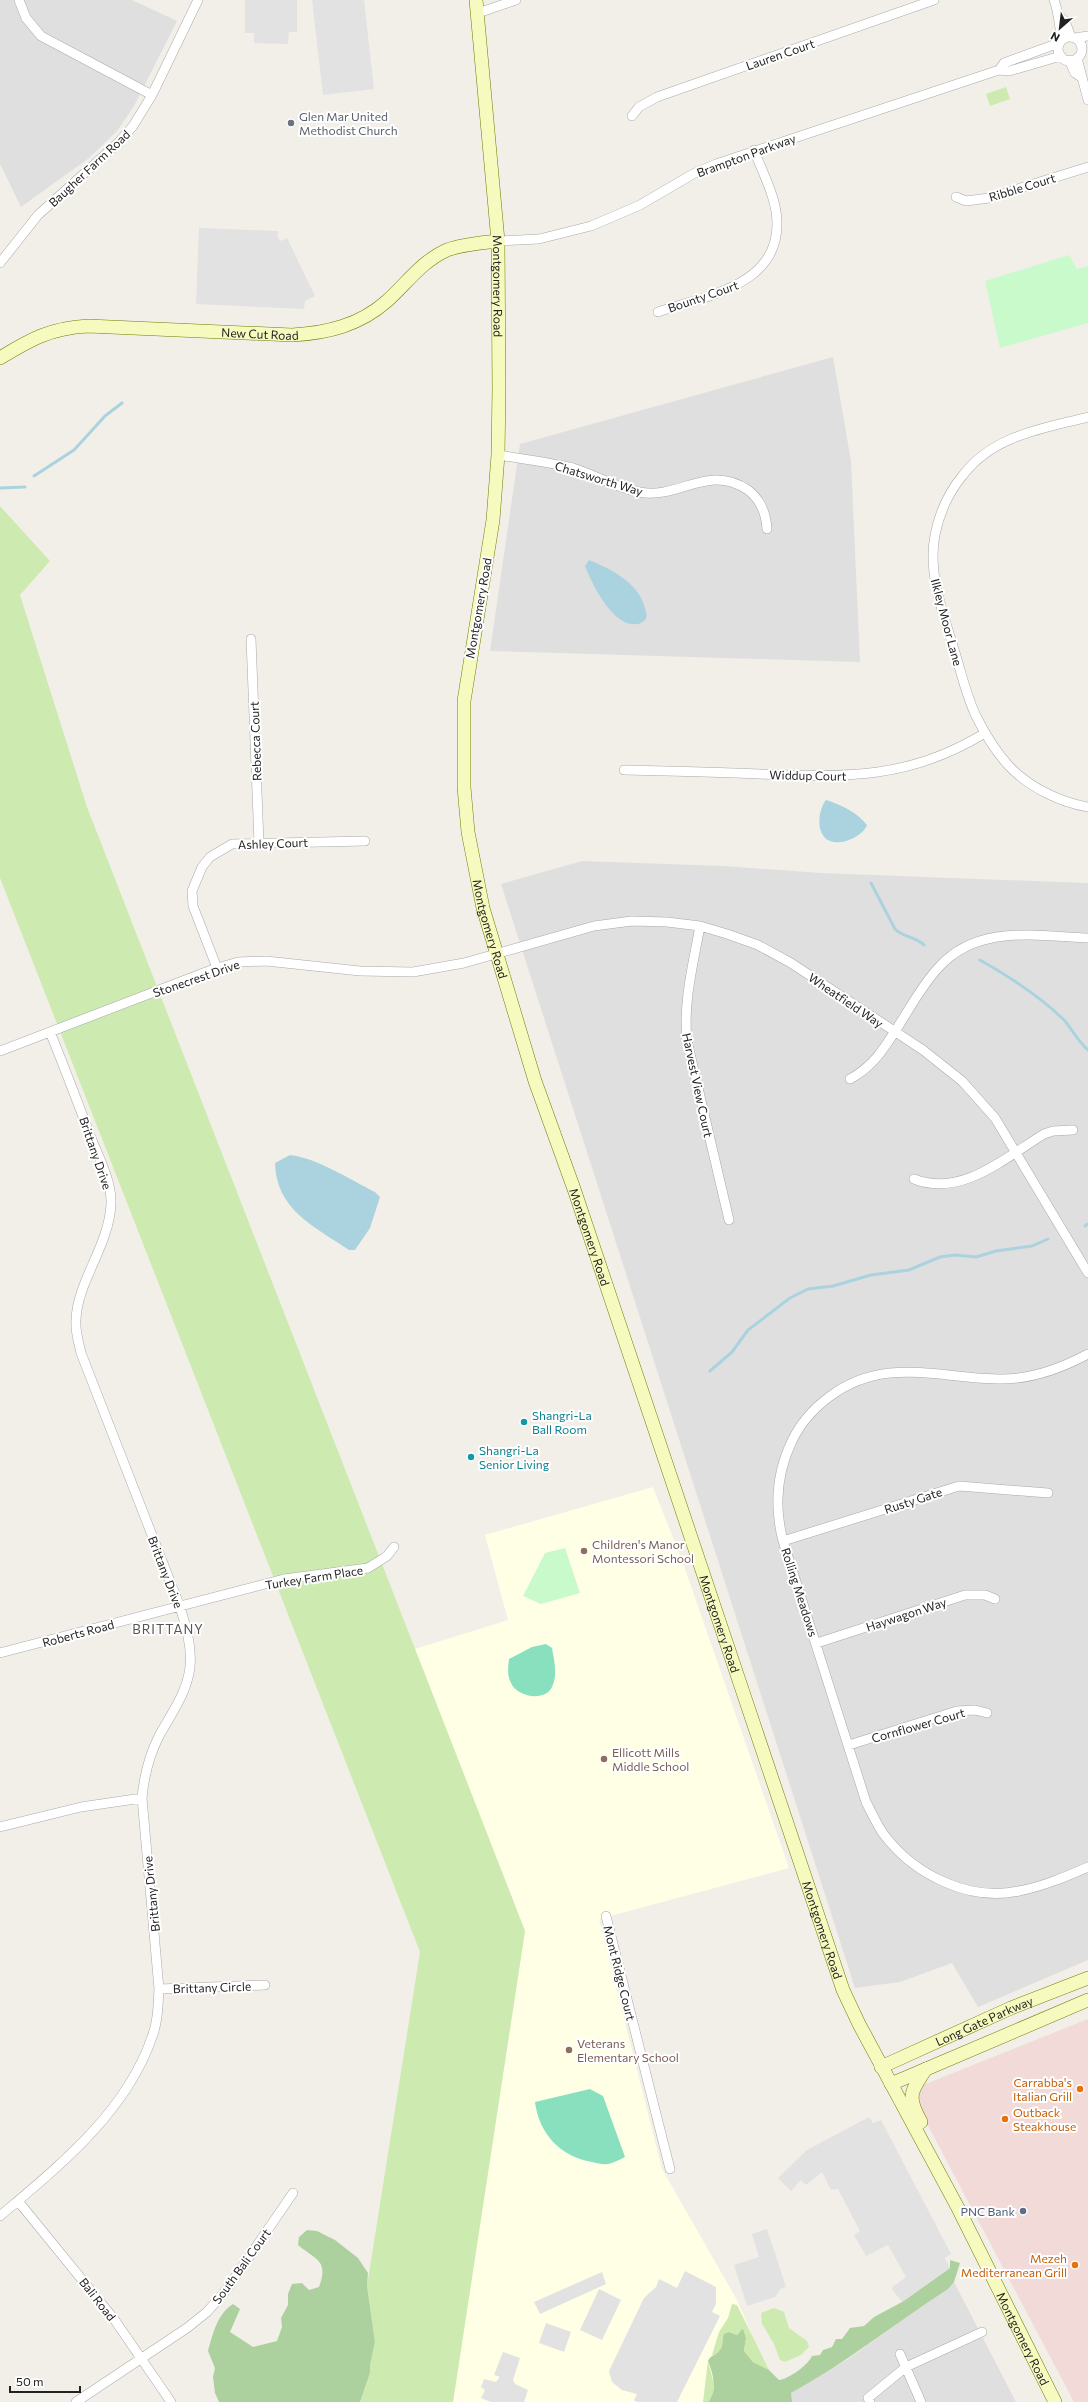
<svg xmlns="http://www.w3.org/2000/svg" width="1088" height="2402" viewBox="0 0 1088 2402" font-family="Commissioner,sans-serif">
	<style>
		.residential { fill: #e0dfdf }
		.commercial { fill: #f2dad9 }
		.education { fill: #ffffe5 }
		.grass { fill: #cdebb0 }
		.forest { fill: #add19e }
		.park { fill: #c8facc }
		.pitch { fill: #88e0be }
		.parking { fill: #e2e2e2 }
		.water { fill: #aad3df }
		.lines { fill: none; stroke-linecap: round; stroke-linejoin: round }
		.stream { stroke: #aad3df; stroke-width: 3 }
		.street-casing { stroke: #a9a9a9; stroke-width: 10 }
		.secondary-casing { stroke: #707d05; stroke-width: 14 }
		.street { stroke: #fff; stroke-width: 9 }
		.secondary { stroke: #f7fabf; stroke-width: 13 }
		.worship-dot { fill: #6b7280; stroke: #fff; stroke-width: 1.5 }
		.culture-dot { fill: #0f9aa8; stroke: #fff; stroke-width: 1.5 }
		.education-dot { fill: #8d6e63; stroke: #fff; stroke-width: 1.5 }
		.food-dot { fill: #e8710a; stroke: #fff; stroke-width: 1.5 }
		.service-dot { fill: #5c6f8a; stroke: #fff; stroke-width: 1.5 }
		.labels { text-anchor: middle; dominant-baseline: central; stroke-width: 4; stroke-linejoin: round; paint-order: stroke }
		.street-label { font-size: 12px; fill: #222; stroke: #fff }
		.worship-label { font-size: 12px; fill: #5b616d; stroke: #fff; text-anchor: start }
		.culture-label { font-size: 12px; fill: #0d838f; stroke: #fff; text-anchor: start }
		.education-label { font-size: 12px; fill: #785e54; stroke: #fff; text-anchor: start }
		.food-label { font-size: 12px; fill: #c56008; stroke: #fff; text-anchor: end }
		.service-label { font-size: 12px; fill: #4e5e75; stroke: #fff; text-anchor: end }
		.neighbourhood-label { font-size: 13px; letter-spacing: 1px; fill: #555; stroke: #fff }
	</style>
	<rect width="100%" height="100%" fill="#f2efe9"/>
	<path class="residential" d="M0 0H132L177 21 134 106 117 131 89 158 21 207 0 164Z
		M833 357 851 461 860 662 490 651 520 444Z
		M582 861 724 866 821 873 1088 883V1960L978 2007 952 1963 900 1982 855 1988 501 884Z
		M954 2282 1016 2402H789L791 2393 851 2357Z"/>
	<path class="commercial" d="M1088 2019V2402H1074L915 2101 923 2085Z"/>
	<path class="education" d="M653 1487 684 1566 789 1868 599 1919 662 2169 737 2300 780 2402H453L525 1931 415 1649 508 1620 485 1535Z"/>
	<path class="grass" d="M1006 87 1010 99 990 106 986 94Z
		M0 506 50 561 20 595 87 807 525 1931 453 2402H360L370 2373V2365L375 2342 367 2286 420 1952 0 878Z
		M732 2304 737 2305 769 2370 753 2362 744 2351 746 2338 743 2328 737 2335 729 2332 722 2339C723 2346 721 2354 712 2355L719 2332 728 2318Z
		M774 2308 784 2312 789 2328 807 2341 809 2347 801 2355 785 2362 780 2360 774 2344 762 2324 761 2313Z
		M708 2361 714 2384 712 2397 708 2402H703Z"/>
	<path class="forest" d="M307 2230 317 2231 335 2240 358 2258 368 2273 367 2286 375 2342 370 2365V2373L360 2402H219L215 2393 213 2377 215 2368 208 2351C213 2334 217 2314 233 2304L240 2309 230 2332 253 2347 277 2341 282 2327 281 2318 288 2305V2294L292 2284 302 2283 309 2290 319 2287C329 2260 316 2260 298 2245L299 2237Z
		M950 2260 960 2263 954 2282 948 2289C895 2323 846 2363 791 2393L792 2402H708C718 2390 713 2374 708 2361 711 2354 716 2356 720 2350 724 2345 721 2340 724 2334L729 2332 737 2335 743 2328 746 2338 744 2351 753 2362 769 2370 779 2380C789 2379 808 2365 812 2356L820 2355 823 2350 832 2347 836 2339H842L850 2328 864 2326 874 2317 902 2302 950 2268Z"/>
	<path class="park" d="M1069 255 1077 269 1088 266V323L1000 348 985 281Z
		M565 1548 580 1593 541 1604 523 1596 545 1553Z"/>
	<path class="pitch" d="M546 1644 552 1648C554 1660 558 1675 552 1687 545 1702 517 1697 511 1683 507 1675 508 1668 509 1659L532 1647Z
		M590 2089 603 2096 625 2157C619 2160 613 2163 608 2164 603 2165 597 2163 592 2162 561 2157 539 2134 535 2102Z"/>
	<path class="parking" d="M245 0H297V32H289L288 44 254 43V33H245Z
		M312 0H364L374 89 323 95Z
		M199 228 278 231V238L281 241 287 238 315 296 305 301 304 309 196 304Z
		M869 2117 873 2123 881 2120 951 2254 945 2258 950 2268 902 2302 891 2288 906 2277 888 2245 866 2256 854 2235 860 2231 838 2189 831 2190 822 2172 806 2185 801 2180 791 2191 778 2178 807 2150Z
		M767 2229 786 2287 780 2289 775 2297 747 2306 734 2265 759 2257 752 2234Z
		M685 2271 716 2287V2304L712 2312 720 2316 677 2402H637L634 2400 637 2394 622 2390 612 2382 609 2371 644 2298 656 2287 659 2279 677 2288Z
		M602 2272 606 2284 540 2314 534 2302Z
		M599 2289 621 2300 602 2340 580 2330Z
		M546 2323 571 2332 564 2352 539 2343Z
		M503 2352 520 2358 513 2380 515 2384 528 2390 524 2402H491L481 2398 485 2390 481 2387 484 2379 496 2382 500 2377 494 2375Z"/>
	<path class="water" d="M589 560C611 569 639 583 645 608 646 612 648 616 645 620 643 622 640 624 637 624 613 628 592 584 585 566Z
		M826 800C840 804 858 813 867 825 863 836 842 846 830 841 815 835 818 810 826 800Z
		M290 1155C317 1158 351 1180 375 1192L380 1197 370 1228 355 1250H349C315 1227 276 1210 275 1163Z"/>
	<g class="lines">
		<path class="stream" d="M34 476 74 450 105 416 122 403
			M0 488 25 487
			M871 883 895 929C904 938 915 936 924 945
			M980 960C1010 977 1040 996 1065 1021 1073 1031 1078 1041 1088 1050
			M1085 1226 1088 1224
			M710 1371 732 1352 748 1330 790 1298 808 1289 833 1286 871 1275 909 1270 940 1257 955 1255 976 1257 996 1251 1032 1246 1048 1239"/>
		<g class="street-casing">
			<path id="street" d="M19 0 26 18 41 36 152 95
				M1054 0C1059 13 1059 26 1062 40
				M478 13 516 0
				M1059 16 1065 21 1071 37
				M1058 49a12 12 0 1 1 24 0a12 12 0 1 1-24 0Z
				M1075 38 1088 36
				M1077 58 1088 100
				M1069 60 1075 73 1081 77
				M999 70 1004 63 1059 43
				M632 116 639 107 657 97 934 0
				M956 197 966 201 989 198 1088 167
				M498 241 539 239 591 226 640 205 693 174 716 164 999 70 1009 71 1061 56
				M0 263 38 215 117 144 133 126 152 95 198 0
				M658 312C705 296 778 286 777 223 777 198 762 172 754 150
				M1088 417C1042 429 994 435 963 475 949 492 939 514 935 535 927 575 945 618 956 656 962 676 967 697 976 716 985 734 995 751 1009 766 1029 787 1059 802 1088 807
				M498 455C523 459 548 462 573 468 595 475 617 488 639 492 679 500 708 463 748 490 761 500 766 513 767 529
				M251 639 259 843
				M624 770C669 771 714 772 760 774 846 777 908 780 985 733
				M700 926C693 965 683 1002 687 1041L729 1220
				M217 968 193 906 192 891 202 867 210 857 232 844 365 841
				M0 1051 214 969 238 962 266 961 360 971 413 972 464 963 594 926 632 921 667 922 700 926 727 934 758 945 791 963 923 1050 962 1081 995 1118 1088 1273
				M850 1079C874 1066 885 1047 899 1025 911 1006 923 984 939 967 978 924 1036 936 1088 938
				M914 1179C961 1198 1006 1157 1044 1134L1053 1131 1073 1130
				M1088 1354C1062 1368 1032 1379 1002 1379 939 1379 885 1355 829 1397 813 1409 800 1424 792 1441 776 1474 774 1506 783 1541L866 1802C872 1813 877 1826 885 1836 915 1875 970 1902 1019 1891 1044 1886 1065 1877 1088 1867
				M783 1541 959 1486 1048 1493
				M817 1643 965 1595H985L995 1599
				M0 1653 284 1579 368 1568 387 1556 394 1547
				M849 1745 957 1711 975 1710 987 1713
				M0 1827 81 1807 142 1798
				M606 1916 670 2169
				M159 1989 265 1985
				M18 2201 114 2319 171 2402
				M0 2216C59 2166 126 2113 152 2037 158 2022 158 2005 159 1989L142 1798C144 1776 149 1756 159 1736 171 1714 187 1693 190 1667 192 1647 186 1626 180 1607L81 1353C79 1343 75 1332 76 1320 77 1282 109 1246 111 1204 112 1181 98 1156 90 1135 77 1101 64 1066 50 1032
				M900 2354 921 2402
				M76 2402 187 2328 207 2312 227 2289 293 2193
				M870 2402 868 2398 906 2367 982 2332"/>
		</g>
		<g class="secondary-casing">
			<g id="secondary">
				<path id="s1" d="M476 0 498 241 499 389 498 455 493 520 464 701V787L468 832 483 908 535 1081 574 1189 843 1990 859 2024 958 2208 1055 2402"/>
				<path id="s2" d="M0 358C31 339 51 328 88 326L292 335C328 333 360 325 387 301 407 283 422 261 447 250 463 244 481 243 498 241"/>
				<path id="s3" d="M881 2067 1011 2008 1088 1978"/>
				<path d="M891 2084 1088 2000"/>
				<path d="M921 2122C907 2097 910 2092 926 2069"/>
			</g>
		</g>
		<use href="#street" class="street"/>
		<use href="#secondary" class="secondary"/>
	</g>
	<circle class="worship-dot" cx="291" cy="123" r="4"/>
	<g class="culture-dot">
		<circle cx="524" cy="1422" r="4"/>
		<circle cx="471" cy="1457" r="4"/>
	</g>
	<g class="education-dot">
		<circle cx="584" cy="1551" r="4"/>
		<circle cx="604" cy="1759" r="4"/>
		<circle cx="569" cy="2050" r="4"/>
	</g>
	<g class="food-dot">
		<circle cx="1080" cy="2089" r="4"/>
		<circle cx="1005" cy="2119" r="4"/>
		<circle cx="1075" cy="2265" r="4"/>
	</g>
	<circle class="service-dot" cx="1023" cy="2211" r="4"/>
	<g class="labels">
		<g class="street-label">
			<text transform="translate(780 54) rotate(-19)">Lauren Court</text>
			<text transform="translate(746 155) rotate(-20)">Brampton Parkway</text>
			<text transform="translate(89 168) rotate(-43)">Baugher Farm Road</text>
			<text transform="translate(1022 187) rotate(-17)">Ribble Court</text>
			<text stroke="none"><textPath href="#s1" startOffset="287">Montgomery Road</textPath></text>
			<text transform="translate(703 296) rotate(-19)">Bounty Court</text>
			<text stroke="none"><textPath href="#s2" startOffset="267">New Cut Road</textPath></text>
			<text transform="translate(599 478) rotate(17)">Chatsworth Way</text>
			<text transform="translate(478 608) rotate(-80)">Montgomery Road</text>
			<text transform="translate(947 622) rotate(75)">Ilkley Moor Lane</text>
			<text transform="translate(255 741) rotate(-92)">Rebecca Court</text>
			<text transform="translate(808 775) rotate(1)">Widdup Court</text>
			<text transform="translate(273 843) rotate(-2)">Ashley Court</text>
			<text stroke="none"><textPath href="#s1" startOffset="935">Montgomery Road</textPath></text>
			<text transform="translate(196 978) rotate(-19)">Stonecrest Drive</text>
			<text transform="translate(846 1000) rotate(34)">Wheatfield Way</text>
			<text transform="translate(698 1085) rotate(78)">Harvest View Court</text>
			<text transform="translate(96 1153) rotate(71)">Brittany Drive</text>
			<text stroke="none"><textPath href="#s1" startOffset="1259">Montgomery Road</textPath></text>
			<text transform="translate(913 1500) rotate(-18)">Rusty Gate</text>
			<text transform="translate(166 1572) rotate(69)">Brittany Drive</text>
			<text transform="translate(314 1577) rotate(-9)">Turkey Farm Place</text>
			<text transform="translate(800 1592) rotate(72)">Rolling Meadows</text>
			<text transform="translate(906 1614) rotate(-18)">Haywagon Way</text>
			<text stroke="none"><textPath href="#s1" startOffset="1667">Montgomery Road</textPath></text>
			<text transform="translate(78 1633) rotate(-15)">Roberts Road</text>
			<text transform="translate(918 1725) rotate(-16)">Cornflower Court</text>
			<text transform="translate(151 1894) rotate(-96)">Brittany Drive</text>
			<text stroke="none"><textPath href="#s1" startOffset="1990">Montgomery Road</textPath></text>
			<text transform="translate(620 1973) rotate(76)">Mont Ridge Court</text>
			<text transform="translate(212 1987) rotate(-2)">Brittany Circle</text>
			<text stroke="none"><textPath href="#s3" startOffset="113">Long Gate Parkway</textPath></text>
			<text transform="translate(241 2266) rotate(-54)">South Bali Court</text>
			<text transform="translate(98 2299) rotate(52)">Bali Road</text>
			<text stroke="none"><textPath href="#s1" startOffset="2446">Montgomery Road</textPath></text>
		</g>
		<g class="worship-label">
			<text x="299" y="116">Glen Mar United<tspan x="299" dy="14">Methodist Church</tspan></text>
		</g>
		<g class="culture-label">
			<text x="532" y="1415">Shangri-La<tspan x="532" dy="14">Ball Room</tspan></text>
			<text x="479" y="1450">Shangri-La<tspan x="479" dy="14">Senior Living</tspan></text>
		</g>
		<g class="education-label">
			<text x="592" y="1544">Children's Manor<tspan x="592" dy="14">Montessori School</tspan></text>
			<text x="612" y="1752">Ellicott Mills<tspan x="612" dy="14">Middle School</tspan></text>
			<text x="577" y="2043">Veterans<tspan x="577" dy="14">Elementary School</tspan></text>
		</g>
		<g class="food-label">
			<text x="1072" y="2082">Carrabba's<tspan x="1072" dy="14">Italian Grill</tspan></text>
			<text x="1013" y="2112" text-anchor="start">Outback<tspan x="1013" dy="14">Steakhouse</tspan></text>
			<text x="1067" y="2258">Mezeh<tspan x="1067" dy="14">Mediterranean Grill</tspan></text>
		</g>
		<g class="service-label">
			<text x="1015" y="2211">PNC Bank</text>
		</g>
		<g class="neighbourhood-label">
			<text x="168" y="1629">BRITTANY</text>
		</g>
	</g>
	<g transform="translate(1060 28) rotate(208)" stroke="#ffffff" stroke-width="3" paint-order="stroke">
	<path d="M0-3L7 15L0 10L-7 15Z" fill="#222222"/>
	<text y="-6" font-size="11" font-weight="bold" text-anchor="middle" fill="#222222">N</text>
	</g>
	<path d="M10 2386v6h70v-6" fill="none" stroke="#222222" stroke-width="2"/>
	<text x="16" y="2386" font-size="12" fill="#222222" stroke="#ffffff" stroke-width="3" paint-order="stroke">50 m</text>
</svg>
